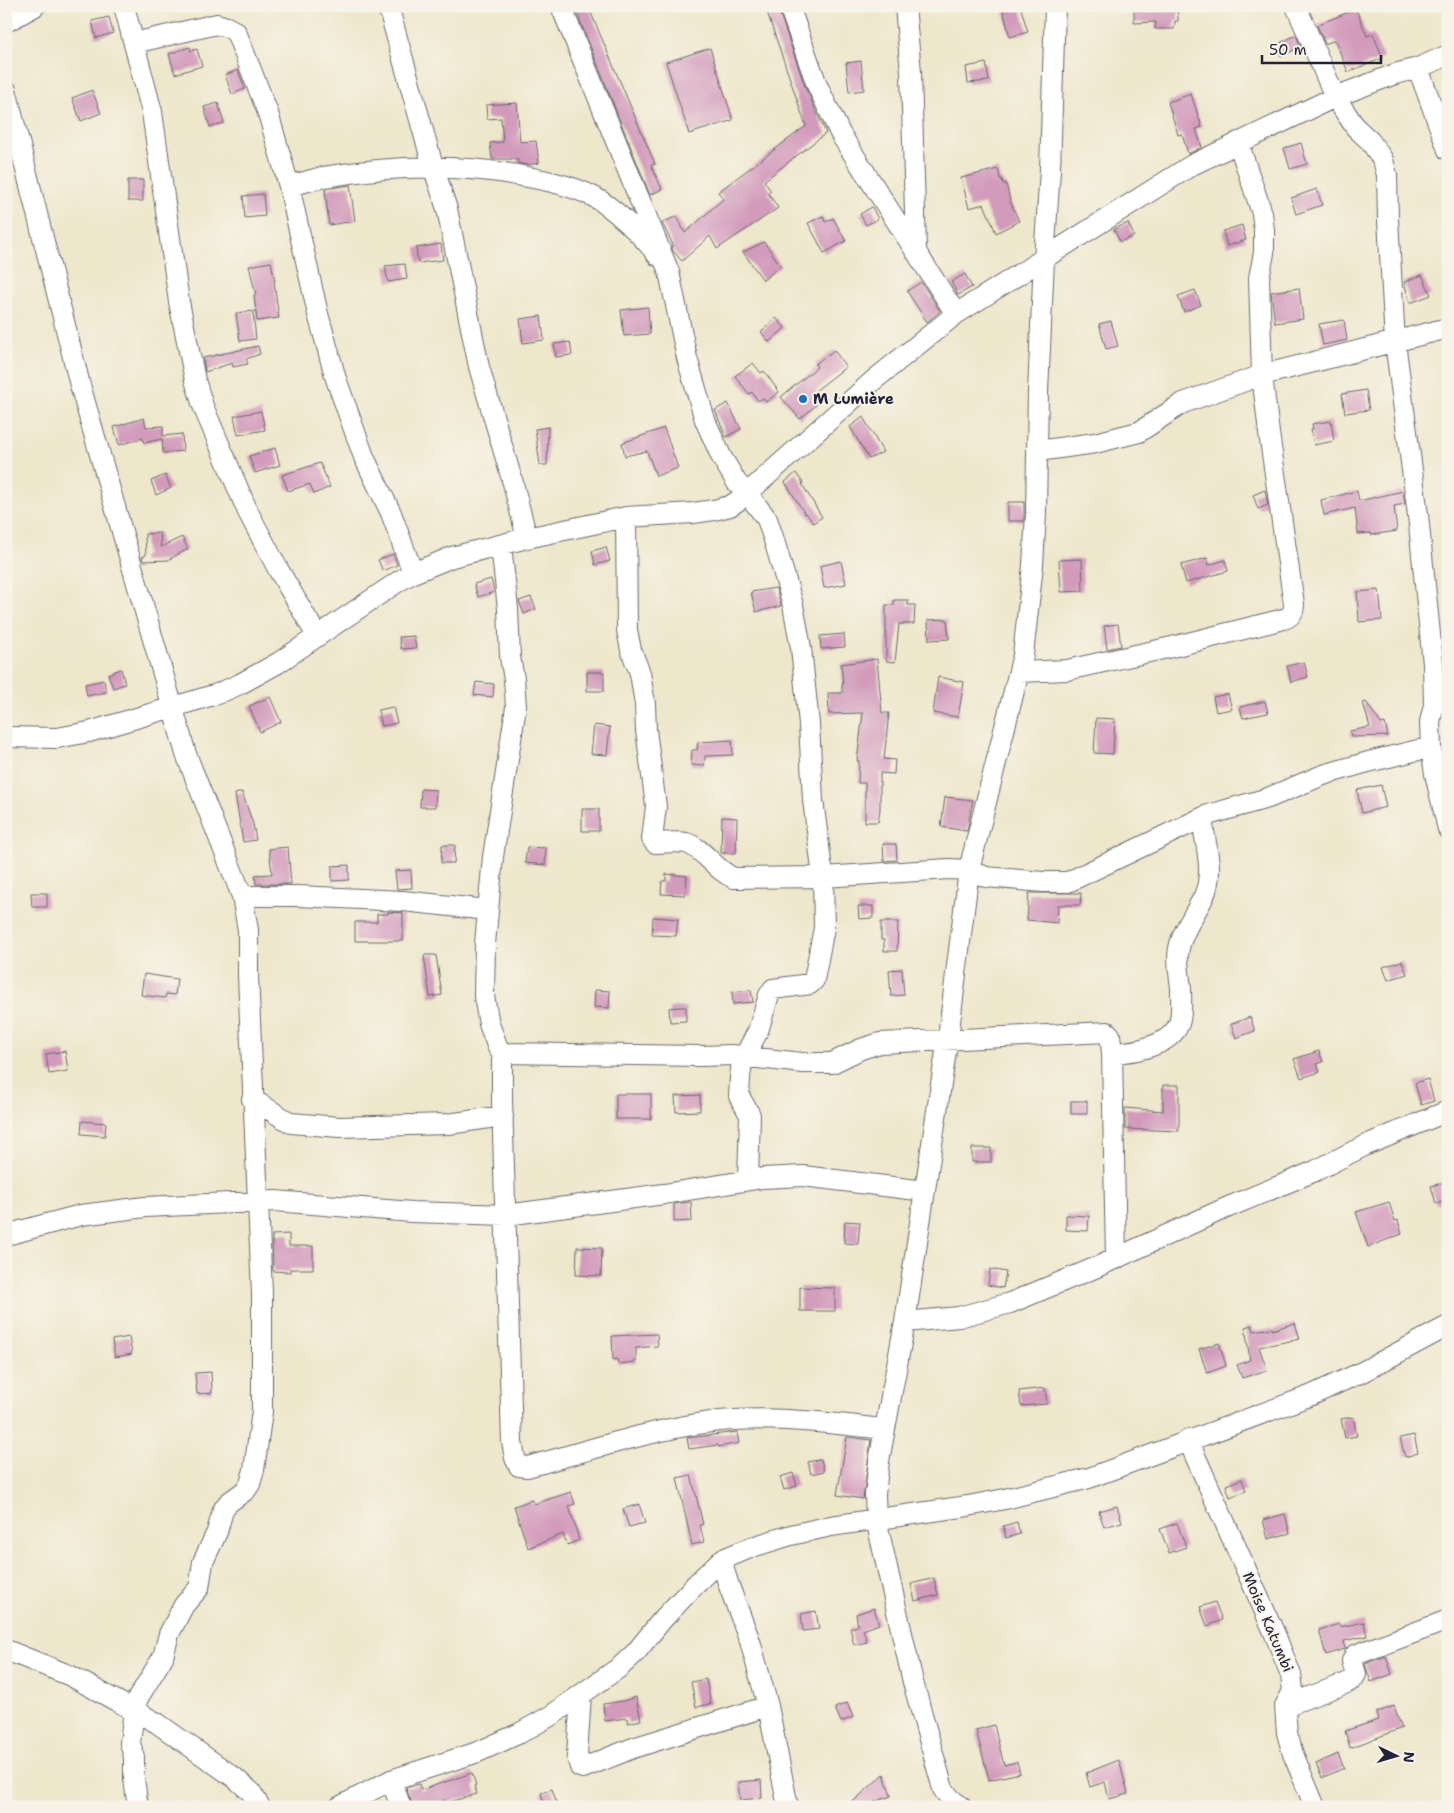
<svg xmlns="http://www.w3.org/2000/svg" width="1454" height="1813" viewBox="0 0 1454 1813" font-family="'Shantell Sans',sans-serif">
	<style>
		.building { fill: #d29abb }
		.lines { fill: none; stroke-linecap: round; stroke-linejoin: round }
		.minor-casing { stroke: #69676e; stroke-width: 22 }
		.minor { stroke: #fff; stroke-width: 20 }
		.poi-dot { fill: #1f6fb2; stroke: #f7f3e8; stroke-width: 2 }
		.labels { text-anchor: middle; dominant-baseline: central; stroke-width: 4; stroke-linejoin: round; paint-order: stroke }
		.poi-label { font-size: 15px; font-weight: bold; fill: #22223b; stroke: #f7f3e8; text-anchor: start }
		.street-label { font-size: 15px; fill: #22223b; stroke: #f7f3e8 }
	</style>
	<rect width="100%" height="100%" fill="#f7f3e8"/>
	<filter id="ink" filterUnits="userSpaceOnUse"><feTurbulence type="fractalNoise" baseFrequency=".02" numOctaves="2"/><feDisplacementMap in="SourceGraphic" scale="10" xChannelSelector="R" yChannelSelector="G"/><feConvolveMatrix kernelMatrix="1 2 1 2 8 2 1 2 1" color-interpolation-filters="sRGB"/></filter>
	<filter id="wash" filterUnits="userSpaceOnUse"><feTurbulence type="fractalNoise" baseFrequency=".0096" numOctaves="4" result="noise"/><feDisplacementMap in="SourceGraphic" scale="20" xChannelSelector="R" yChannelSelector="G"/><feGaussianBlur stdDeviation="1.12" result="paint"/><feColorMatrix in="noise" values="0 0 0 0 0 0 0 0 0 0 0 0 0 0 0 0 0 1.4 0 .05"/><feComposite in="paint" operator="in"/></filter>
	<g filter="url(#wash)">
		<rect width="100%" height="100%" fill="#eee7cc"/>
		<g id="blocks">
			<path class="building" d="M574 6H588L655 164 651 165 662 189 650 195Z
				M765 6H777L806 89 826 133 764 181 771 191 768 193 778 208 717 249 710 236 682 261 673 251 671 246 673 245 662 223 677 216 685 233 723 199 718 192 806 126Z
				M1002 6H1020L1028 32 1010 37Z
				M1356 9 1367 36 1373 34 1383 58 1348 72 1335 40 1325 44 1317 25Z
				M1134 10 1178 12V21H1175L1174 29H1155L1156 22 1134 23Z
				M109 17 113 33 96 38 92 21Z
				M1296 35 1301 47 1281 56 1276 45Z
				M190 47 191 51 197 49 202 66 175 74 169 54Z
				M710 48 733 120 689 134 666 62Z
				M861 61 864 90 849 92 846 63Z
				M986 63 989 81 968 83 966 67Z
				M238 70 245 89 232 94 225 75Z
				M92 90 101 113 81 121 72 98Z
				M1191 94 1202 127 1196 129 1202 147 1188 154 1182 134 1178 135 1168 102Z
				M218 103 224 123 210 127 204 107Z
				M517 103 520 142 536 141 539 163 526 165 518 163 517 159H492L490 143 503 142 501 118 487 119 486 105Z
				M1301 143 1307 164 1290 169 1284 148Z
				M998 169 1000 179H1002L1003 184 1006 183 1010 201 1019 221 996 233 984 204 969 208 961 178Z
				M128 180H143V201H128Z
				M350 185 355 221 329 225 325 189Z
				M1317 189 1322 205 1296 214 1291 198Z
				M263 194 265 216 245 218 243 196Z
				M872 207 878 219 866 225 860 214Z
				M823 216 825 222 833 218 846 241 824 253 808 223Z
				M1128 223 1134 236 1120 242 1114 229Z
				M1242 225 1246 240 1227 246 1223 231Z
				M764 242 781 266 763 280 743 252Z
				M441 244 443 260 418 263 416 248Z
				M271 262 275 281 274 282 279 318 257 321 254 295H256L249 266Z
				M405 264 407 279 388 282 385 266Z
				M965 274 972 287 958 295 951 282Z
				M1422 275 1431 295 1410 303 1404 282Z
				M921 282 940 311 927 322 907 291Z
				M1299 288 1303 319 1275 323 1271 292Z
				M1195 290 1201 305 1184 312 1178 296Z
				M648 307 650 334 624 336 621 310Z
				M253 311 256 339 240 341 236 313Z
				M541 316 544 340 523 343 520 319Z
				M776 318 785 328 769 342 761 332Z
				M1344 320 1347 340 1323 345 1319 324Z
				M1111 321 1118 346 1106 349 1099 324Z
				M570 342 572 355 556 357 554 344Z
				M258 346 260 354 246 359 248 364 233 367 232 363 205 372 203 358Z
				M834 350 846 367 815 391 822 400 800 419 781 397 817 367 815 364Z
				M753 363 761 373 764 371 779 392 766 402 763 398 758 401 752 392 749 394 735 376Z
				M1366 390 1369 410 1345 413 1342 394Z
				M728 403 741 429 726 437 715 410Z
				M261 411 265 430 238 435 234 416Z
				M863 417 883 452 869 459 850 427Z
				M144 418 146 427 163 426V436L182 434 183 451 163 453 162 439 144 443 143 438 119 445 114 427Z
				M1331 421 1334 441 1314 445 1311 429H1313L1312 424Z
				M548 427 547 465H540L535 429Z
				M664 428 678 468 656 476 647 451 625 456 622 443Z
				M275 448 280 465 255 473 249 456Z
				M320 463 330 487 314 494 310 484 288 491 282 475Z
				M796 473 803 483 802 484 822 517 813 523 806 513 805 514 785 482Z
				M165 475 171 488 156 495 151 481Z
				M1265 490 1268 505 1258 509 1253 495Z
				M1357 491 1359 501 1403 491 1405 504 1394 506 1397 531 1371 535V533L1358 534 1355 508 1324 515 1321 500Z
				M1008 502H1024V521H1008Z
				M160 533 161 547 182 537 188 549 168 560 143 561 142 557 146 555 145 534Z
				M606 547 610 561 595 565 592 551Z
				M393 554 397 565 383 571 378 560Z
				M1207 558 1209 565 1225 560 1228 571 1186 583 1181 565Z
				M1082 559 1083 591 1061 592 1059 560Z
				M841 561 846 584 824 588 820 566Z
				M491 579 494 592 478 597 474 584Z
				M776 588 781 606 756 612 751 592Z
				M1379 590 1382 620 1359 622 1357 592Z
				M531 597 536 609 524 614 519 601Z
				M894 600H908V605H915L914 624H899L895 662 886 661V605H894Z
				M947 619 949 639 929 640 928 620Z
				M1118 624 1121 646 1107 649 1104 626Z
				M844 634 845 647 821 649 820 636Z
				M414 636 416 648 401 649 399 637Z
				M877 659 882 713H889L884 759 895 760 894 774 880 773V809L878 822H865V783H858L859 761H857L863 713 829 714 828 693H842V685H843L841 664Z
				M1304 662 1308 677 1291 682 1287 666Z
				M121 669 125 684 113 688 108 674Z
				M587 672H604V691H587Z
				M938 677 964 682 958 717 933 713Z
				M104 680 106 692 87 696 85 684Z
				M476 682 494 684 493 697 474 695Z
				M1228 694 1232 709 1216 712 1213 697Z
				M270 697 281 722 260 732 249 706Z
				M1265 701 1268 713 1243 718 1240 707Z
				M1366 702 1381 724 1385 723 1388 736 1351 737 1350 731 1370 727 1363 703Z
				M393 707 397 723 382 726 378 710Z
				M1096 718 1115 719 1113 754 1094 753Z
				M594 725 610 727 607 755 591 754Z
				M732 740 733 755 705 756 704 766 691 765 692 750H697L698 742Z
				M1381 785 1386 807 1362 813 1357 790Z
				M421 789 436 790 435 807H420Z
				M242 792 253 824 256 840 243 842 235 794Z
				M945 797 973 800 967 831 941 827Z
				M582 809H599V831H582Z
				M722 817 737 818 736 853H721Z
				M883 844H896L897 860 884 861Z
				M442 845H455L454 863H441Z
				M288 847 291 884H256L255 875 272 874 269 849Z
				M527 847 546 848 545 865 525 863Z
				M349 865V880L332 881V866Z
				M411 870 412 888 397 889 395 871Z
				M666 874 687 876 685 895 661 894 662 881H666Z
				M31 893H47V907H32Z
				M1029 893H1081L1080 905H1058L1057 923 1027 920Z
				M858 906H873V918L859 919Z
				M388 912 403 913V941H355V922H377V914H388Z
				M653 917 678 919 676 936 652 935Z
				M881 922H898L897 951H884V940H881Z
				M424 955H436L442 995 430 997Z
				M1402 961 1407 974 1388 980 1383 967Z
				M902 969 904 995 891 996 889 970Z
				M144 974 177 979 175 995 166 994 165 998 141 995Z
				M595 990 610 991 609 1008 594 1007Z
				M751 990 753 1002 733 1004 732 992Z
				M678 1007H686V1021L670 1022 669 1008Z
				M1250 1017 1255 1031 1236 1038 1231 1024Z
				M65 1051 68 1071 49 1074 46 1054Z
				M1319 1051 1323 1062 1317 1064 1320 1072 1301 1078 1294 1059Z
				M1428 1079 1434 1101 1421 1105 1415 1083Z
				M1163 1085H1179V1131L1125 1129V1108L1163 1111Z
				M616 1094H651V1119H616Z
				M700 1095V1111L676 1112 675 1096Z
				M1071 1101H1087V1114H1071Z
				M82 1121 106 1123 105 1136 81 1134Z
				M972 1148H991V1162H972Z
				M1448 1181V1200L1436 1204 1431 1186Z
				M691 1202 692 1221 674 1222V1204Z
				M1389 1202 1395 1221 1398 1220 1402 1234 1368 1247 1356 1212Z
				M1066 1215 1089 1216 1088 1231 1066 1230Z
				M845 1221 860 1222 858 1244 844 1243Z
				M289 1234V1246H313V1269H290V1272L273 1271 272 1235Z
				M577 1247 602 1248 601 1276 576 1275Z
				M990 1269 1006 1272 1003 1288 988 1285Z
				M800 1287 835 1288V1311H800Z
				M1295 1323 1300 1339 1259 1347 1267 1370 1242 1378 1237 1365 1250 1360 1245 1327 1252 1325 1254 1331 1272 1328V1330Z
				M657 1334 658 1346 636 1348V1362L618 1364 617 1359 613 1360 612 1336Z
				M129 1337 132 1354 115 1357 112 1340Z
				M1219 1343 1226 1366 1207 1373 1199 1349Z
				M211 1372 212 1393 197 1394 195 1373Z
				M1045 1388 1047 1404 1021 1406 1019 1391Z
				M1353 1417 1357 1436 1345 1438 1341 1419Z
				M737 1432 739 1443 719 1447 718 1445 689 1449 687 1438Z
				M1414 1435 1418 1453 1405 1457 1400 1438Z
				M847 1437 871 1440 863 1499 837 1495Z
				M821 1459 824 1471 811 1474 808 1462Z
				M793 1473 797 1486 784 1490 780 1477Z
				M691 1475 703 1524 700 1525 704 1542 692 1545 677 1478Z
				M1242 1479 1246 1491 1230 1497 1226 1485Z
				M571 1492 575 1504 569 1506 579 1540 567 1545 563 1534 528 1548 514 1506 532 1500 534 1504Z
				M639 1504 645 1523 629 1527 623 1509Z
				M1117 1506 1122 1522 1104 1527 1099 1511Z
				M1285 1514 1290 1533 1268 1539 1263 1520Z
				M1017 1522 1020 1534 1006 1538 1003 1526Z
				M1177 1523 1186 1547 1169 1553 1160 1529Z
				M934 1578 938 1595 915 1601 911 1584Z
				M1215 1602 1222 1620 1207 1626 1200 1607Z
				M874 1608 879 1624 863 1630 867 1642 854 1645 850 1628 858 1626 856 1614Z
				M816 1611 819 1629 803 1631 801 1614Z
				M1364 1622 1367 1636 1344 1641 1345 1649 1326 1655 1319 1630 1339 1624 1340 1627Z
				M1386 1656 1392 1674 1371 1682 1365 1664Z
				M706 1679 711 1704 696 1707 691 1682Z
				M636 1697 641 1720 628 1723 627 1718 605 1721 603 1704 623 1701Z
				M847 1703 853 1717 841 1722 835 1708Z
				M1394 1706 1402 1728 1350 1748 1345 1731 1378 1720 1376 1713Z
				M994 1725 1004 1765 1017 1762 1020 1773 989 1780 976 1730Z
				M1338 1754 1344 1768 1322 1778 1316 1764Z
				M1119 1760 1128 1794 1109 1799 1105 1782 1090 1787 1086 1773Z
				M472 1773 476 1785 474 1786 477 1794 446 1803 445 1800 423 1807H413L406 1788 419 1784 421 1790Z
				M884 1774 891 1796 874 1802 868 1807H847Z
				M761 1780 762 1798 740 1800 738 1782Z
				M552 1789 557 1804 545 1807 541 1793Z"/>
		</g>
	</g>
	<g filter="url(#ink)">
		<use href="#blocks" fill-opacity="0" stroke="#69676e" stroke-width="1"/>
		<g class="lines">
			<g class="minor-casing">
				<path id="minor" d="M124 6 152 112 179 302 195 380 203 406 248 512 278 569 317 636
					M388 6 433 166 447 209 479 367 513 483 527 538
					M561 6 669 272 687 358 705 420 721 456 737 483 747 493 767 519 774 540 793 605 801 648 809 724 813 800 823 877 949 869 969 870 986 877 1043 882H1068L1208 815 1268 798 1323 775 1368 762 1431 747
					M789 6 817 85 841 135 956 314
					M905 6 911 72 916 249
					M1296 6 1335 97 1356 128 1370 141 1383 160 1387 175 1388 219 1395 342 1418 515 1433 664 1434 705 1430 722 1431 747 1435 774 1448 829
					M6 22 35 6
					M134 43 217 24 227 27 236 32 268 113 289 186 318 314 336 379 364 457 391 513 413 573
					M1418 68 1448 150
					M6 90 80 385 186 754 242 896 248 930V975L262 1293V1411L254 1470 250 1484 246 1490 228 1503 223 1510 217 1532 203 1562 199 1588 184 1605 169 1634 163 1657 138 1698 134 1710 130 1743 134 1757V1779L138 1807
					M289 186C303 183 316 178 330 176 397 165 466 164 533 178 554 182 575 187 594 197 613 207 645 238 658 256
					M1038 451 1095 443 1139 432 1183 403 1262 375 1448 328
					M626 517 627 630 631 650 640 673 645 704 646 730 656 806 652 839 655 843C664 843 677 841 686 843 704 848 715 871 734 878L823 877 824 928 814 980 810 984 773 989 769 995 758 1031 742 1061 740 1078 739 1096 750 1115 748 1180
					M501 545 508 609 510 657 514 679 516 707 493 857 485 944 484 996 489 1024 498 1048 502 1053 701 1056 732 1055 802 1063H832L861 1049 880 1043 1107 1032 1110 1035 1112 1053 1116 1259
					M1019 672 1067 670 1172 647 1280 620C1289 618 1294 615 1294 604L1269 433 1262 375 1259 278 1264 253V230L1262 213 1238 142
					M6 737 57 738 89 732 217 694 240 684 278 663 399 581 413 573 452 557 527 538 626 517 693 513 714 510 730 506 742 498 874 380 956 314 1192 165 1335 97 1395 74 1418 68 1448 55
					M242 896H298L403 901 488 910
					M1112 1053C1134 1052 1174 1046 1180 1020 1182 1011 1181 998 1181 989 1180 975 1176 962 1179 948 1183 929 1196 913 1204 896 1215 871 1205 844 1202 818
					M505 1054 502 1060V1099L512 1442 515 1458 519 1466 527 1467C588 1451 649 1430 711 1422 769 1415 827 1423 885 1429
					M252 1099 291 1123 339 1127 448 1124 503 1116
					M6 1235 81 1215 145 1207 275 1201 412 1212 506 1215 664 1194 763 1178 803 1176 925 1191
					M905 1322 959 1317 1010 1303 1097 1267 1219 1211 1315 1171 1364 1146 1448 1111
					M1188 1440 1274 1632 1291 1675 1293 1691 1285 1706 1287 1733 1293 1754 1315 1807
					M721 1560 729 1586 750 1641 768 1706 788 1807
					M6 1650 71 1676 157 1723 235 1778 251 1792 260 1807
					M581 1695 577 1756 580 1767 583 1768 633 1748 768 1706
					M1285 1706 1347 1683 1353 1679 1356 1674 1352 1661 1355 1655 1448 1620
					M391 1780 401 1807
					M339 1807 391 1780 478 1752 520 1733 552 1715 620 1667 636 1652 662 1620 695 1585 721 1560 752 1547 791 1535 831 1526 968 1506 1005 1499 1089 1478 1312 1395 1362 1372 1448 1326
					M961 1807 950 1798 943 1789 913 1682 876 1519 875 1494 879 1461 905 1322 948 1038 969 870 1023 655 1033 565 1036 513 1038 392 1044 259 1050 170 1055 6"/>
			</g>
			<use href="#minor" class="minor"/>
		</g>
	</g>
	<circle class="poi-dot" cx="803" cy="399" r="5"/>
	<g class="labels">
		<g class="poi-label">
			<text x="813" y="399">M Lumière</text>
		</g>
		<g class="street-label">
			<text transform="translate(1268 1622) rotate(67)">Moise Katumbi</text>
		</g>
	</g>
	<rect width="1454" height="1813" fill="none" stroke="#f7f3e8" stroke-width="25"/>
	<g transform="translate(1396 1756) rotate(95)" stroke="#f7f3e8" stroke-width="4" paint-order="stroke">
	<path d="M0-4L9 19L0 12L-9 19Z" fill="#22223b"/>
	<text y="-8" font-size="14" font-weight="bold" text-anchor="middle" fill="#22223b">N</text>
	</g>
	<path d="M1262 55v8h119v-8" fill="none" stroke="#22223b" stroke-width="2.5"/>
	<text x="1269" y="55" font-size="15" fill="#22223b" stroke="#f7f3e8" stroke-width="4" paint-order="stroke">50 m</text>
</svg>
